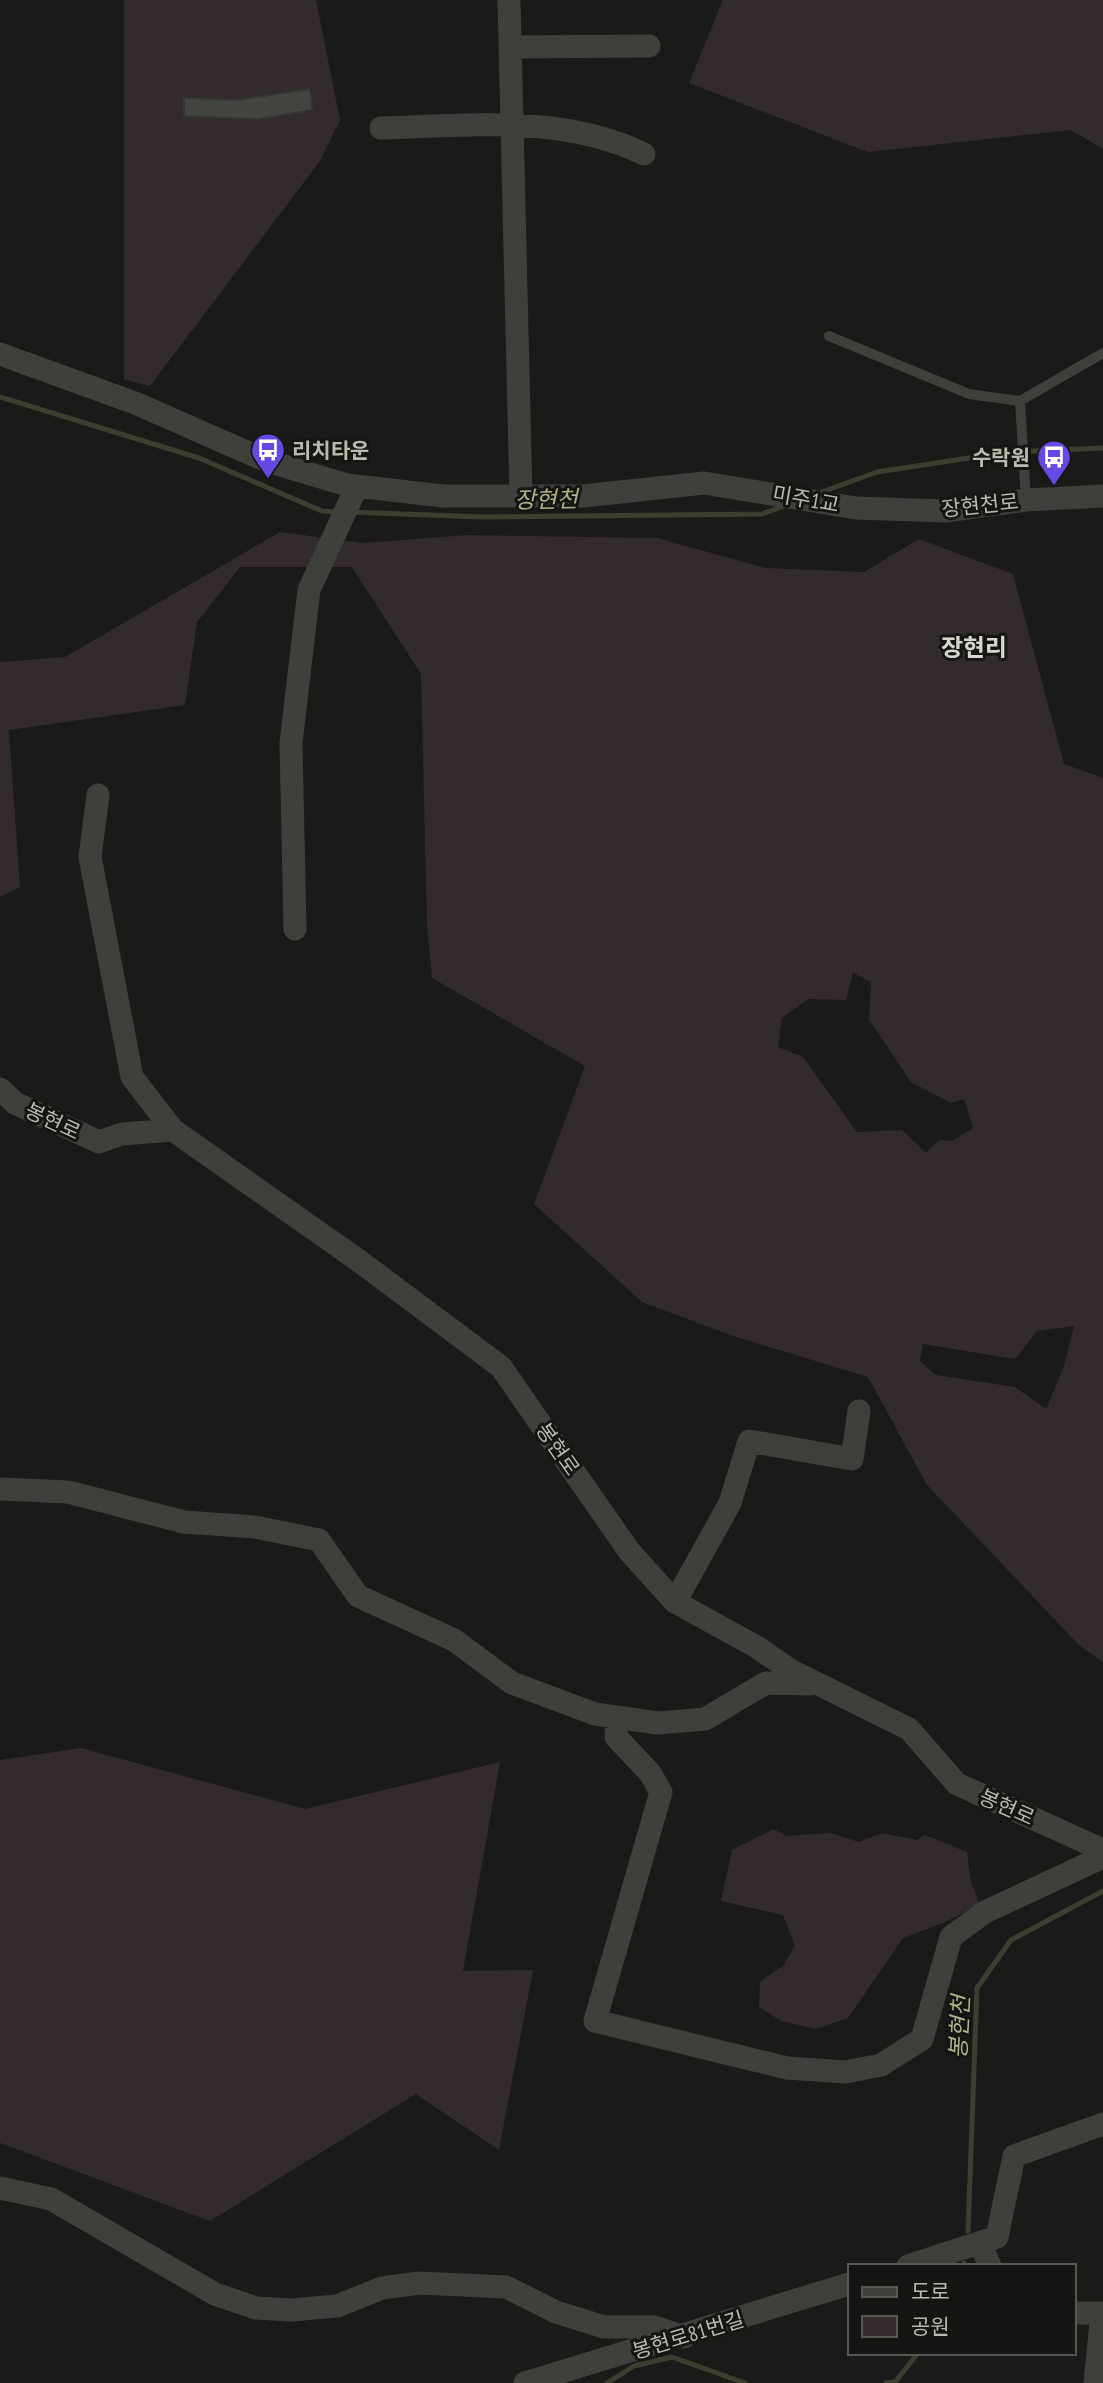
<svg xmlns="http://www.w3.org/2000/svg" width="1103" height="2383" viewBox="0 0 1103 2383" font-family="'PT Sans Narrow','Noto Sans KR',sans-serif">
	<style>
		.green { fill: #322a2d; fill-rule: evenodd }
		.lines { fill: none; stroke-linecap: round; stroke-linejoin: round }
		.stream { stroke: #3e3e30; stroke-width: 5 }
		.building { fill: #444541; stroke: #353734; stroke-width: 2 }
		.lane { stroke: #3e403b; stroke-width: 10 }
		.street { stroke: #3e403b; stroke-width: 23 }
		.labels { text-anchor: middle; dominant-baseline: central; stroke-width: 6; stroke-linejoin: round; paint-order: stroke }
		.poi-label { font-size: 21px; font-weight: bold; fill: #b7baad; stroke: #151614; text-anchor: start }
		.street-label { font-size: 21px; fill: #b7baad; stroke: #151614 }
		.water-label { font-size: 23px; font-style: italic; fill: #b1b187; stroke: #151614 }
		.quarter-label { font-size: 24px; font-weight: bold; fill: #d4d6ce; stroke: #151614 }
	</style>
	<rect width="100%" height="100%" fill="#1a1b19"/>
	<path class="green" d="M124 0H316L340 120 320 161 150 386 124 379Z
		M723 0H1103V149L1071 130 868 152 689 83Z
		M280 532 363 543 468 535 657 538 766 568 864 572 919 539 1013 574 1064 764 1103 778V1662L1079 1645 927 1485 868 1377 733 1336 642 1302 534 1204 585 1066 432 978 427 924 421 674 352 567H240L197 622 185 705 9 730 20 887 0 897V662L65 657ZM853 973 871 982 869 1019 911 1082 951 1103 964 1099 973 1128 952 1141 939 1140 926 1153 902 1130 857 1132 803 1057 778 1047 782 1018 808 999 846 1000ZM1074 1326 1064 1366 1046 1409 1015 1387 936 1375 920 1361 923 1344 1015 1359 1037 1331Z
		M81 1748 305 1809 500 1762 463 1971 533 1970 499 2150 416 2094 210 2221 0 2143V1760Z
		M774 1829 786 1836 831 1833 859 1842 882 1833 917 1840 925 1835 967 1852 971 1882 980 1905 943 1923 903 1938 848 2018 816 2029 781 2021 759 2007 760 1982 784 1965 795 1945 783 1915 721 1901 732 1850Z"/>
	<g class="lines">
		<path class="stream" d="M0 397 199 458 322 511 337 512
			M819 493 877 472 1008 452 1103 448
			M350 512 483 517 762 514 787 505
			M968 2231 977 1988 1011 1940 1103 1891
			M964 2266V2263
			M607 2383 634 2366 672 2357 745 2383
			M886 2383 895 2382 918 2353"/>
	</g>
	<path class="building" d="M310 89 312 110 259 119 184 116V98L238 100Z"/>
	<g class="lines">
		<path class="lane" d="M829 336 969 394 1020 401 1026 500
			M1020 401 1103 353"/>
		<path class="street" d="M509 0 521 496
			M510 47 649 46
			M381 128C470 126 561 114 644 154
			M0 354 135 403 267 461 347 485 443 496H583L704 483 856 508 945 511 1026 500 1103 496
			M98 795 90 857 132 1077 173 1130
			M295 929 291 743 309 590 357 486
			M0 1089 15 1103 99 1142 122 1134 173 1130 362 1263 501 1367 629 1551 675 1602 757 1647 790 1670 909 1729 957 1784 1103 1850
			M0 1489 68 1492 184 1522 255 1527 319 1540 358 1596 454 1640 512 1683 595 1714 658 1723 705 1719 766 1683 810 1684
			M675 1602 730 1503 749 1441 852 1459 859 1411
			M617 1717 616 1737 650 1773 661 1792 595 2021 787 2068 846 2072 881 2065 922 2039 951 1937 985 1912 1103 1857
			M0 2188 51 2199 215 2294 256 2308 291 2310 337 2306 382 2288 419 2283 506 2287 556 2312 604 2327H655L684 2337
			M980 2243 990 2266
			M908 2266 997 2237 1014 2156 1103 2124
			M1073 2313H1102L1095 2383
			M525 2383 849 2284"/>
	</g>
	<defs>
		<g id="bus-pin" transform="scale(1.75)"><path d="M0 17L-7.5 6A9.5 9.5 0 1 1 7.5 6Z" fill="#6649e4" stroke="#151614"/><path d="M-5-6H5V4H4V6H2V4H-2V6H-4V4H-5ZM-3.5-4V0h7V-4ZM-3.5 1.2v1.5H-2V1.2ZM2 1.2v1.5H3.5V1.2Z" fill="#fff"/></g>
	</defs>
	<g fill-rule="evenodd">
		<use href="#bus-pin" x="268" y="450"/>
		<use href="#bus-pin" x="1054" y="457"/>
	</g>
	<g class="labels">
		<g class="poi-label">
			<text x="292" y="450">리치타운</text>
			<text x="1030" y="457" text-anchor="end">수락원</text>
		</g>
		<g class="street-label">
			<text transform="translate(806 499) rotate(10)">미주1교</text>
			<text transform="translate(980 505) rotate(-6)">장현천로</text>
			<text transform="translate(53 1121) rotate(25)">봉현로</text>
			<text transform="translate(558 1449) rotate(55)">봉현로</text>
			<text transform="translate(1007 1807) rotate(24)">봉현로</text>
			<text transform="translate(688 2335) rotate(-17)">봉현로81번길</text>
		</g>
		<g class="water-label">
			<text transform="translate(546 499) rotate(-1)">장현천</text>
			<text transform="translate(959 2027) rotate(-87)">봉현천</text>
		</g>
		<g class="quarter-label">
			<text x="974" y="647">장현리</text>
		</g>
	</g>
	<rect x="848" y="2264" width="228" height="91" fill="#151614" stroke="#565851" stroke-width="2"/>
	<rect x="862" y="2287" width="35" height="10" fill="#3e403b" stroke="#565851" stroke-width="2"/>
	<text x="911" y="2299" font-size="21" fill="#b7baad">도로</text>
	<rect x="862" y="2316" width="35" height="21" fill="#322a2d" stroke="#565851" stroke-width="2"/>
	<text x="911" y="2334" font-size="21" fill="#b7baad">공원</text>
</svg>
